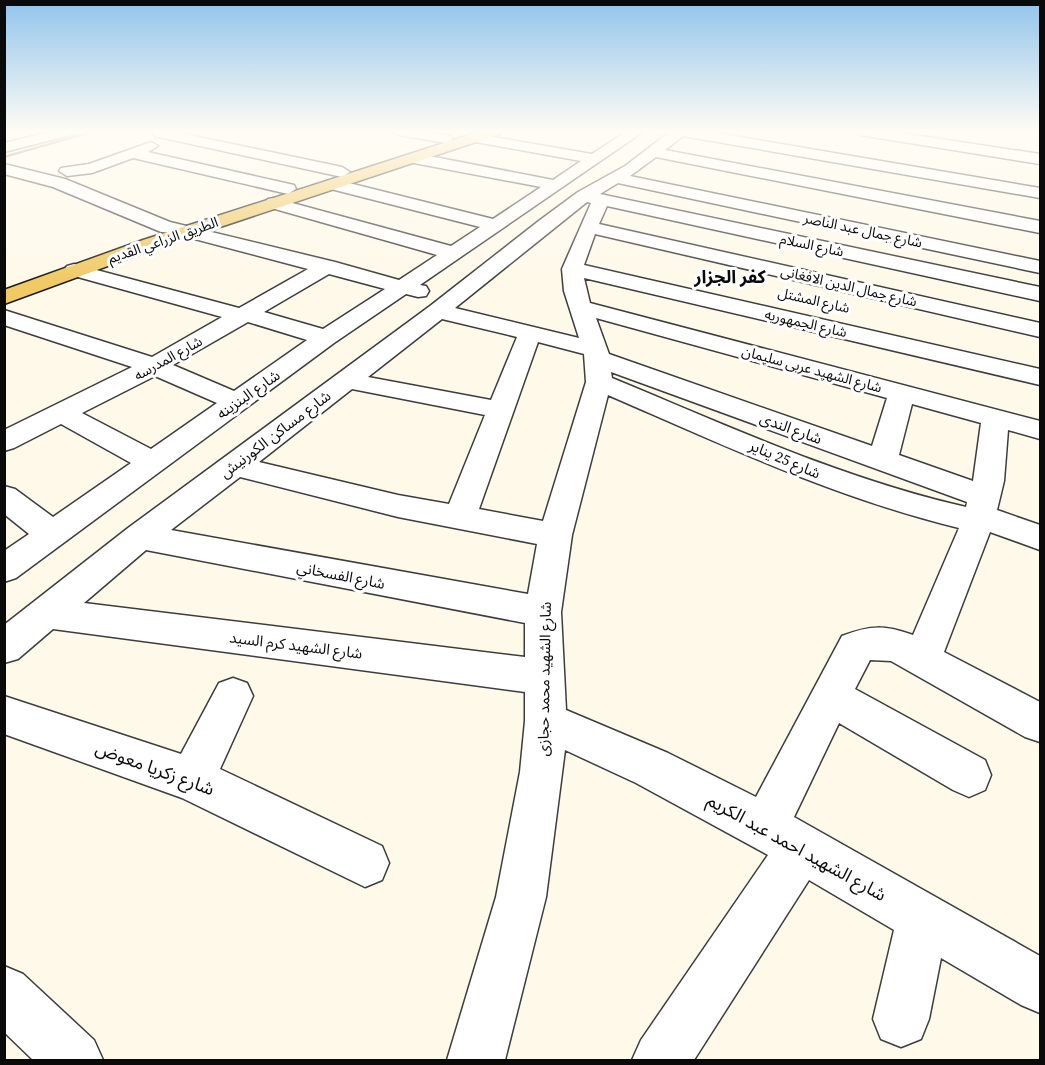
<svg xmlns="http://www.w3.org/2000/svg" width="1045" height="1065" viewBox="0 0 1045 1065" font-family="'Source Serif 4','Noto Sans Arabic',serif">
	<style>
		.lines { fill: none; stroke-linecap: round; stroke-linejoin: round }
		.minor-casing { stroke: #3d3d3d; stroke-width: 3 }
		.major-casing { stroke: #1b1b1b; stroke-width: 3 }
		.minor { fill: #fff; fill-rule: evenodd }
		.major { fill: #f1ca66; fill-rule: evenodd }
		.rail { stroke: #b22b37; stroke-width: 2 }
		.labels { text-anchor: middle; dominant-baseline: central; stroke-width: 6; stroke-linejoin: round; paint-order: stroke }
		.far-street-label { font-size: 14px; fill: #0a0a0a; stroke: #fff }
		.street-label { font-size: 15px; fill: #0a0a0a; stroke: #fff }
		.far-district-label { font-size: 18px; font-weight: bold; fill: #0a0a0a; stroke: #fff }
		.near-street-label { font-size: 18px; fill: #0a0a0a; stroke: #fff }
	</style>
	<rect width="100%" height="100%" fill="#fef9e9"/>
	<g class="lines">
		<g class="minor-casing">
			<path id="minor" d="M53 131H77L75 134 4 152V143Z
				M153 131H170L342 167 350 172 342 177 159 137 154 136Z
				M391 131H424L451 136 453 139 446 143 398 135Z
				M627 131H644L420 285 426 286 429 291 426 296 418 297 406 294 334 343 16 578 4 582V551L29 534 4 514V486L15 489 53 517 131 463 61 424 14 448 4 451V430L132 367 4 325V310L152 357 222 317 67 274 64 270 67 266 74 264 239 308 308 269 172 233 161 232 53 187 4 174V164L65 179 170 222 335 262 399 280 437 255 268 207 265 203 268 199 274 198 451 246 480 227 327 188 325 184 333 179 493 219 541 187 414 163 406 158 409 155 414 153 553 180 581 161 476 142 469 138 476 134 592 154ZM329 274 385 289 323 329 264 312ZM248 322 307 340 234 391 173 365ZM155 376 217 403 151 449 82 413Z
				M671 131H705L1040 188V198L683 136 665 150 1040 221V233L656 157 630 176 1040 261V273L618 183 600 194 1040 287V301L607 206 599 224 1040 323V337L595 234 584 265 1040 369V385L584 278 590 303 1040 421V439L1008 430 1004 481 997 510 1040 525V550L990 532 944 652 1040 702V742L1025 737 891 661 870 660 855 689 985 760 991 775 985 790 969 797 953 790 839 723 794 817 1040 956V1013L1021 1005 941 958 929 1019 921 1039 901 1047 881 1039 873 1019 894 930 809 880 694 1060H632L641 1040 768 855 636 783 565 750 546 897 505 1060H447L496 897 520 772 525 721V692L53 629 18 659 4 663V625L128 528 430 306 540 220 578 192 625 166ZM587 202 591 203 562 269 564 291 579 338 455 308ZM596 318 887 398 872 446 609 354ZM442 319 517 337 491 400 368 377ZM538 342 584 354 586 382 543 521 479 509ZM611 372 967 502 966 507C843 479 728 426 612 378ZM352 389 485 415 449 504 398 495 259 462ZM608 395C723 445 836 498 959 528L913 635C884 625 871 625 842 636L756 797 668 753 566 710 561 612 572 535ZM912 404 981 423 973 481 899 455ZM240 477 398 517 537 544 528 594 171 530ZM146 550 525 623V657L84 603Z
				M853 131H888L1040 154V164L860 135Z
				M151 142 158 146 148 152 294 185 296 189 288 194 133 158 92 173 67 176 59 171 61 168 89 164Z
				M233 678 247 683 253 696 220 769 382 846 389 863 382 880 365 887 182 798 4 734V696L181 754 219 683Z
				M4 966 23 974 94 1040 103 1060H33L4 1032Z"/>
		</g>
		<g class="major-casing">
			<path id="major" d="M481 131H502L500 134 157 248 4 304V290L143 240Z"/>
		</g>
		<use href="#minor" class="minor"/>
		<use href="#major" class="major"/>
		<path class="rail" d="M4 157 95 131"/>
	</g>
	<linearGradient id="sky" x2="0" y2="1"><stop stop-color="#92c4ec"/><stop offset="0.47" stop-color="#fffcf5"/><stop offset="1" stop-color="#fffcf5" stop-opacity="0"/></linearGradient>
	<rect width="1045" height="280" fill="url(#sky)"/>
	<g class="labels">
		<g class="far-street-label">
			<text transform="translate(863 230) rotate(12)">شارع جمال عبد الناصر</text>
			<text transform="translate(163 240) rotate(-19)">الطريق الزراعي القديم</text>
			<text transform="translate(812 245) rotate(12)">شارع السلام</text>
			<text transform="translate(849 286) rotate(13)">شارع جمال الدين الافغانى</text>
			<text transform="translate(814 300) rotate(13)">شارع المشتل</text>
			<text transform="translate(806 323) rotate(13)">شارع الجمهوريه</text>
			<text transform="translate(168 358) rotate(-29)">شارع المدرسه</text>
			<text transform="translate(812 369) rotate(15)">شارع الشهيد عربى سليمان</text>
		</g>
		<g class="street-label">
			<text transform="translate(248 394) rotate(-35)">شارع البنزينه</text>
			<text transform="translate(791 428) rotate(20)">شارع الندى</text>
			<text transform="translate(275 434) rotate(-37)">شارع مساكن الكورنيش</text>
			<text transform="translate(785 459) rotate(23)">شارع 25 يناير</text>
			<text transform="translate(341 575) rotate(11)">شارع الفسخاني</text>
			<text transform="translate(296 645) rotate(7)">شارع الشهيد كرم السيد</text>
			<text transform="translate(544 679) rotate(-89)">شارع الشهيد محمد حجازى</text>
		</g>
		<g class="far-district-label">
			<text x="730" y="276">كفر الجزار</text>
		</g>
		<g class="near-street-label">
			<text transform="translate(155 768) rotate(20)">شارع زكريا معوض</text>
			<text transform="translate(797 847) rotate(29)">شارع الشهيد احمد عبد الكريم</text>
		</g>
	</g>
	<rect width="1045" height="1065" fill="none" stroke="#0a0a0a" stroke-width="12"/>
</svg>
